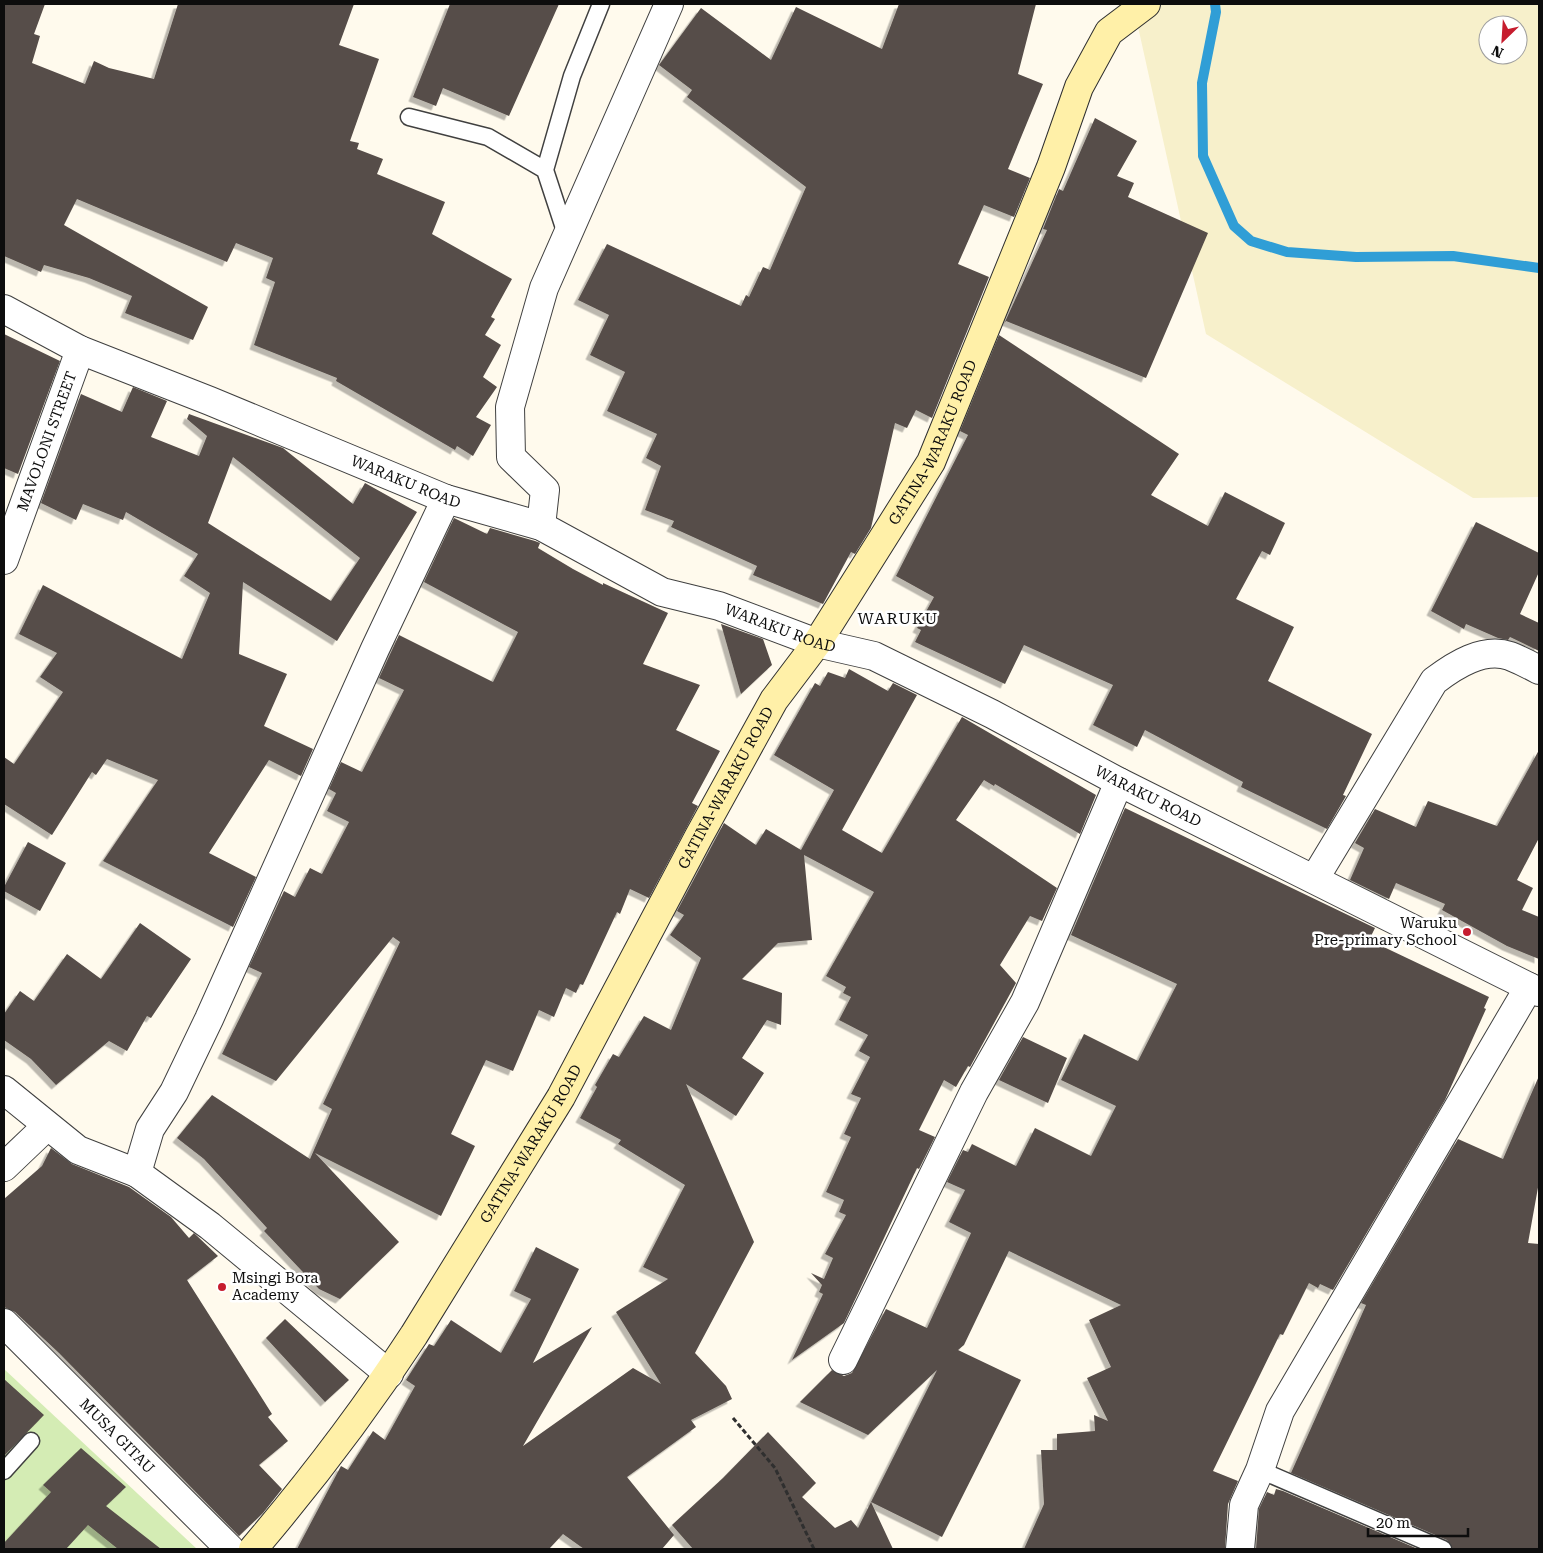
<svg xmlns="http://www.w3.org/2000/svg" width="1543" height="1553" viewBox="0 0 1543 1553" font-family="'Roboto Serif',serif">
	<style>
		.farmland { fill: #f7f0cb; fill-rule: evenodd }
		.green { fill: #d4ecb4 }
		.lines { fill: none; stroke-linecap: round; stroke-linejoin: round }
		.stream { stroke: #309ed6; stroke-width: 10 }
		.building { fill: #564d49; fill-rule: evenodd; filter: url(#shadow) }
		.lane-casing { stroke: #404040; stroke-width: 19 }
		.street-casing { stroke: #404040; stroke-width: 30 }
		.secondary-casing { stroke: #2f2f2f; stroke-width: 30 }
		.path { stroke: #2f2f2f; stroke-width: 3; stroke-dasharray: 5 2.5; stroke-linecap: butt }
		.lane { stroke: #fff; stroke-width: 16 }
		.street { stroke: #fff; stroke-width: 28 }
		.secondary { stroke: #fff0a8; stroke-width: 28 }
		.poi-dot { fill: #c61c2e; stroke: #fff; stroke-width: 2 }
		.labels { text-anchor: middle; dominant-baseline: central; stroke-width: 5; stroke-linejoin: round; paint-order: stroke }
		.street-label { font-size: 15px; fill: #0d0d0d; stroke: #fff }
		.poi-label { font-size: 15px; fill: #0d0d0d; stroke: #fff; text-anchor: end }
		.neighbourhood-label { font-size: 16px; letter-spacing: 1px; fill: #0d0d0d; stroke: #fff }
	</style>
	<defs>
		<filter id="shadow"><feDropShadow dx="-4.5" dy="4.5" stdDeviation="0" flood-color="#0004"/></filter>
	</defs>
	<rect width="100%" height="100%" fill="#fffaed"/>
	<path class="farmland" d="M1133 4H1539V497L1473 498 1206 334ZM1488 25H1518V55H1488Z"/>
	<path class="green" d="M4 1369 197 1549H4Z"/>
	<g class="lines">
		<path class="stream" d="M1215 4 1216 12 1202 83 1203 156 1234 226 1251 241 1287 252 1356 257 1453 256 1539 268"/>
	</g>
	<path class="building" d="M4 4H45L34 34 40 36 32 63 85 84 94 61 109 68 154 79 178 4H354L339 45 379 59 350 141 359 143 357 149 383 159 377 174 445 202 432 234 512 279 491 317 495 319 485 335 501 345 483 377 497 387 476 417 491 425 473 456 457 446 455 450 336 381 337 378 254 345 275 282 266 278 273 258 236 243 227 262 77 199 64 225 208 307 193 340 125 313 132 296 89 278 44 265 41 272 4 256Z
		M450 4H559L509 116 443 88 436 106 413 97Z
		M899 4H1036L1018 74 1043 84 1008 169 1030 178 1014 217 984 205 958 264 989 277 932 418 916 410 907 428 895 423 871 528 855 554 851 552 823 604 753 575 757 566 671 527 674 521 645 510 661 466 646 458 657 434 607 411 625 372 590 355 609 315 578 300 607 244 741 306 746 295 749 297 763 267 770 270 806 187 687 97 692 90 659 65 701 8 771 60 796 7 882 49Z
		M1095 118 1137 141 1117 176 1134 183 1128 197 1208 233 1146 378 1006 321 1004 324 1047 230 1043 229 1059 189 1063 191Z
		M4 334 60 361 18 474 4 468Z
		M999 335 1179 454 1151 495 1208 526 1225 492 1285 523 1270 555 1262 551 1236 599 1294 627 1268 681 1372 734 1343 795 1346 796 1327 829 1241 787 1243 782 1145 730 1137 747 1093 725 1113 685 1024 645 1005 684 915 642 921 630 917 628 934 597 896 576 968 435 960 431Z
		M133 387 167 401 151 437 199 456 207 436 187 419 189 414 283 448 353 504 365 483 417 512 337 641 243 582 239 654 287 674 264 726 313 749 301 776 269 760 209 853 256 877 233 927 103 861 158 780 107 759 96 775 92 772 52 835 4 804V757L14 764 63 692 40 677 57 653 19 634 43 585 182 659 210 593 184 576 198 554 126 512 123 520 83 504 76 520 41 503 81 394 122 412ZM233 457 360 558 331 601 208 523Z
		M454 518 487 534 490 528 535 541 540 543 538 548 573 569 603 585V583L668 613 643 664 700 685 676 730 720 751 692 803 698 806 649 898 630 889 620 914 617 912 583 985 580 984 576 993 566 988 554 1017 539 1010 513 1071 486 1060 451 1134 475 1146 441 1216 315 1153 399 1242 340 1299 319 1289 264 1231 267 1228 204 1159 177 1138 212 1095 310 1159 332 1109 323 1104 400 942 393 937 276 1081 222 1054 262 973 249 967 284 891 295 897 310 868 322 874 349 822 327 811 336 793 329 789 341 762 362 772 404 690 379 678 399 635 493 682 518 632 424 582Z
		M1476 522 1539 553V572L1520 614 1539 623V651L1510 637 1508 640 1498 638 1466 624 1464 629 1431 611Z
		M721 624 763 639 772 665 741 694Z
		M849 669 888 691 893 683 917 695 842 830 882 853 962 717 1096 795 1080 834 995 784 994 786 984 780 956 820 1057 888 1042 921 1030 916 1000 965 1016 983 970 1067 968 1066 956 1087 944 1080 919 1130 935 1137 919 1169 917 1168 844 1323 792 1360 823 1294 819 1292 822 1285 811 1273 824 1279 833 1258 825 1254 846 1215 839 1212 844 1200 826 1192 851 1137 844 1134 861 1098 851 1094 870 1057 859 1051 868 1035 839 1020 851 997 843 993 846 987 826 976 874 892 804 855 812 940 778 943 742 979 782 993 781 1025 767 1020 742 1058 764 1073 736 1116 686 1084 754 1242 695 1353 726 1386 732 1399 691 1420 696 1427 627 1477 674 1535 662 1549H584L563 1534 549 1549H297L341 1466 348 1470 373 1431 385 1440 415 1386 406 1380 429 1344 434 1346 451 1320 501 1353 531 1299 514 1291 536 1247 579 1269 533 1363 592 1327 523 1446 633 1368 661 1384 616 1312 668 1279 643 1267 685 1185 618 1144 621 1140 580 1118 597 1087 595 1085 613 1054 619 1057 644 1016 671 1030 701 958 670 935 684 915 677 911 724 823 756 845 766 829 801 850 834 790 774 755 815 683 820 686 828 672 845 678Z
		M1539 750V838L1517 880 1533 888 1522 910 1539 917V959L1507 946 1442 910 1445 904 1396 883 1389 899 1350 880 1364 848 1355 843 1375 809 1416 827 1428 801 1497 826Z
		M1125 808 1375 928 1369 940 1489 997 1484 1008 1486 1009 1445 1100 1333 1290 1320 1284 1318 1288 1309 1283 1283 1335 1280 1334 1213 1471 1238 1481 1228 1504 1225 1549H1024L1044 1504 1041 1450H1057V1434L1095 1431 1094 1415 1108 1421 1087 1378 1111 1367 1089 1320 1121 1305 1009 1251 964 1345 958 1350 1021 1380 942 1537 871 1502 937 1370 868 1435 800 1402 832 1370 844 1376 852 1373 886 1309 927 1328 971 1233 949 1222 965 1190 947 1182 963 1150 968 1152 972 1144 1016 1166 1035 1128 1091 1156 1116 1106 1061 1080 1084 1034 1138 1061 1177 984 1071 935Z
		M28 842 66 863 40 911 4 891V887Z
		M140 923 191 959 151 1018 147 1016 127 1051 109 1041 56 1085 31 1059 4 1040V1014L20 991 34 1001 67 954 101 979Z
		M1023 1037 1067 1058 1048 1103 999 1080Z
		M1539 1076V1182L1528 1243 1539 1244V1549H1453L1447 1540 1291 1473 1366 1305 1361 1303 1458 1139 1503 1159Z
		M51 1148 72 1164 129 1187 171 1217 189 1238 194 1233 218 1256 187 1280 272 1414 268 1417 288 1441 259 1465 282 1489 263 1513 239 1536 59 1353 15 1312 4 1307V1199L42 1166Z
		M285 1319 349 1380 325 1402 266 1338Z
		M4 1379 44 1415 4 1456Z
		M768 1432 816 1483 802 1497 835 1528 851 1520 858 1528 871 1502 893 1549H693L672 1525 723 1478Z
		M81 1448 126 1487 106 1506 161 1549H118L88 1525 66 1549H4V1543L51 1492 43 1485Z
		M1276 1489 1283 1491 1418 1549H1256L1259 1509 1267 1492 1274 1495Z"/>
	<g class="lines">
		<g class="lane-casing">
			<path id="lane" d="M409 117 488 137 545 170
				M566 234 545 170 572 76 601 4
				M1260 1470 1443 1549
				M4 1471 31 1441"/>
		</g>
		<g class="street-casing">
			<g id="street">
				<path id="s1" d="M4 309 80 350 210 401 446 499 541 526 662 592 719 606 817 643 874 656 992 714 1119 782 1539 992"/>
				<path d="M541 526 545 490 511 457 510 407 544 288 669 4"/>
				<path id="s2" d="M4 560 80 350"/>
				<path d="M1315 878 1434 681C1455 665 1483 647 1510 656 1520 660 1530 665 1539 670"/>
				<path d="M4 1090 78 1150 137 1173 210 1226 389 1374"/>
				<path d="M4 1167 47 1126"/>
				<path d="M137 1173 150 1129 174 1092 209 1019 375 649 446 499"/>
				<path id="s3" d="M4 1323 230 1549"/>
				<path d="M843 1360 974 1092 1025 1002 1119 782"/>
				<path d="M1240 1549 1244 1505 1260 1470 1280 1411 1529 987"/>
			</g>
		</g>
		<g class="secondary-casing">
			<g id="secondary">
				<path id="s4" d="M253 1549C311 1481 365 1410 414 1335L561 1097 699 836 774 700 817 643 931 462 1051 167 1079 87 1109 32 1146 4"/>
			</g>
		</g>
		<path class="path" d="M733 1418 775 1468 814 1549"/>
		<use href="#lane" class="lane"/>
		<use href="#street" class="street"/>
		<use href="#secondary" class="secondary"/>
	</g>
	<g class="poi-dot">
		<circle cx="1467" cy="932" r="5"/>
		<circle cx="222" cy="1287" r="5"/>
	</g>
	<g class="labels">
		<g class="street-label">
			<text stroke="none"><textPath href="#s2" startOffset="126">MAVOLONI STREET</textPath></text>
			<text stroke="none"><textPath href="#s4" startOffset="1302">GATINA-WARAKU ROAD</textPath></text>
			<text stroke="none"><textPath href="#s1" startOffset="438">WARAKU ROAD</textPath></text>
			<text stroke="none"><textPath href="#s1" startOffset="842">WARAKU ROAD</textPath></text>
			<text stroke="none"><textPath href="#s4" startOffset="898">GATINA-WARAKU ROAD</textPath></text>
			<text stroke="none"><textPath href="#s1" startOffset="1248">WARAKU ROAD</textPath></text>
			<text stroke="none"><textPath href="#s4" startOffset="492">GATINA-WARAKU ROAD</textPath></text>
			<text stroke="none"><textPath href="#s3" startOffset="160">MUSA GITAU</textPath></text>
		</g>
		<g class="poi-label">
			<text x="1457" y="923">Waruku<tspan x="1457" dy="17">Pre-primary School</tspan></text>
			<text x="232" y="1278" text-anchor="start">Msingi Bora<tspan x="232" dy="17">Academy</tspan></text>
		</g>
		<g class="neighbourhood-label">
			<text x="898" y="618">WARUKU</text>
		</g>
	</g>
	<rect width="1543" height="1553" fill="none" stroke="#0d0d0d" stroke-width="10"/>
	<g transform="translate(1503 40) rotate(205)"><circle r="24" fill="#ffffff" stroke="#9e9e9e"/>
	<path d="M0-4L9 19L0 12L-9 19Z" fill="#c61c2e"/>
	<text y="-8" font-size="14" font-weight="bold" text-anchor="middle" fill="#0d0d0d">N</text>
	</g>
	<path d="M1368 1528v8h100v-8" fill="none" stroke="#0d0d0d" stroke-width="2.5"/>
	<text x="1376" y="1528" font-size="15" fill="#0d0d0d" stroke="#ffffff" stroke-width="4" paint-order="stroke">20 m</text>
</svg>
